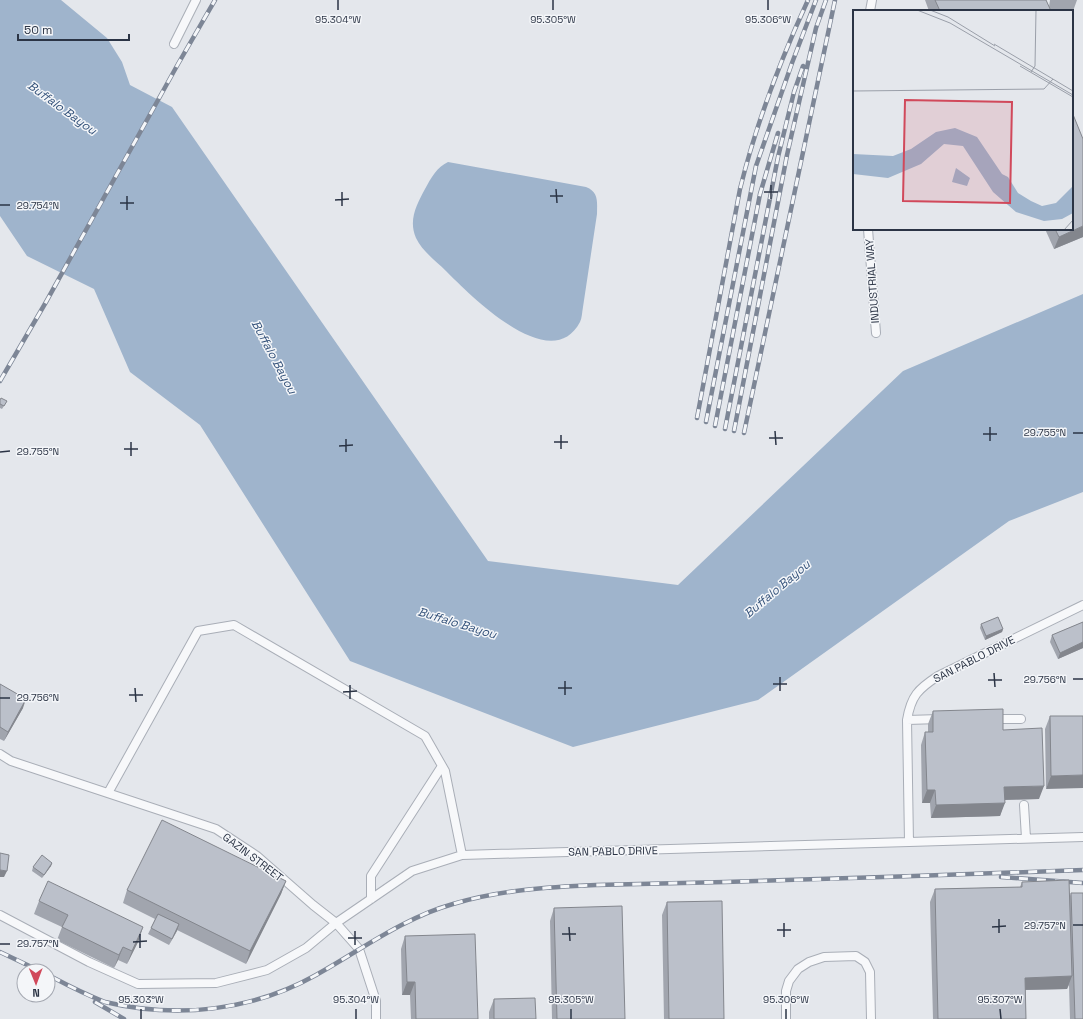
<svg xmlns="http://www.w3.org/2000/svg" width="1083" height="1019" viewBox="0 0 1083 1019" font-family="'Space Grotesk',sans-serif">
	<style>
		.water { fill: #9fb4cc }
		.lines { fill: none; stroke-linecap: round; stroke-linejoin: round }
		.lane-casing { stroke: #a9aeb7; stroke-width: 10 }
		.lane { stroke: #f7f8fa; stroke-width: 8 }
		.rail-casing { stroke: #7d8696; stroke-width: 4.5 }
		.rail { stroke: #f4f6f9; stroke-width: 3; stroke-dasharray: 9; stroke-linecap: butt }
		.wall { fill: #a1a5ae }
		.shaded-wall { fill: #83868d }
		.building { fill: #bbc0ca; stroke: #83868d }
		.ticks { fill: none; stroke: #2b3445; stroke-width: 1.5 }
		.labels { text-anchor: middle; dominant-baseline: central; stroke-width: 3; stroke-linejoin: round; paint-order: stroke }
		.street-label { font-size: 11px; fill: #2b3445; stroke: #f4f6f9 }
		.water-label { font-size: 12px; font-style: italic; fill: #34527a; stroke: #f4f6f9 }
		.inset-road { fill: none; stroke: #9a9fa9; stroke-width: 1 }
		.view { fill: #d1495b; fill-opacity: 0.15; stroke: #d1495b; stroke-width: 2 }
		.inset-edge { fill: none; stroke: #2b3445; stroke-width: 2 }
		.ticks-label { font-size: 10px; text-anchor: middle; fill: #2b3445; stroke: #f4f6f9; stroke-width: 3; stroke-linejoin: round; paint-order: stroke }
	</style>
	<rect width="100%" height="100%" fill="#e4e7ec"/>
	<path class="water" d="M0 0H61L107 38 122 62 130 85 172 107 488 561 678 585 903 371 1083 294V492L1009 521 758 700 573 747 350 661 200 425 130 372 94 289 27 256 0 216Z
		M448 162 586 187C599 192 597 202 597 214L583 307C582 312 582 318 580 322 551 377 471 296 446 271 436 261 422 251 416 238 408 220 417 204 425 189 431 178 437 167 448 162Z"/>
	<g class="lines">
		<g class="lane-casing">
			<path id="lane" d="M870 11 872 0
				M174 44 196 0
				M868 229 876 333
				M1083 605 938 676C918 689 911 696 907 720L909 842 1083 837
				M994 719H1021
				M907 720 940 719
				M0 754 11 761 216 829 257 856 313 905 336 923 359 949 376 1001V1019
				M108 793 198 631 234 625 425 736 445 771 462 855
				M1024 805 1026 838
				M371 899V876L442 766
				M0 915 89 962 138 984 216 983 267 970 306 948 336 923 412 871 462 855 909 842
				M786 1019V991L789 981 798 969 809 962 824 957 856 956 865 962 870 972 871 1019"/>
		</g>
		<use href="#lane" class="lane"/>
		<g class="rail-casing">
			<path id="rail" d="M0 381 46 302 178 64 215 0
				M697 418 740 189C756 124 780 61 808 0
				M706 422 756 166 792 63 816 0
				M715 426 760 194 778 133
				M725 429 778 157 794 92 803 66
				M734 431 787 155 816 28 826 0
				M744 433 835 0
				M1001 877 1083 883
				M0 952 40 971
				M52 977C69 986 87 995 105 1002 177 1019 252 1011 316 975 361 950 403 918 453 904 500 890 548 887 596 885 639 884 682 883 725 882 844 879 964 874 1083 870
				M95 1002 124 1019"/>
		</g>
		<use href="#rail" class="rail"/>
	</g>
	<path class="wall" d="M925 0H1046L1049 7 1050 0H1077L1072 14V11H1057L1050 10 1051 11H929Z
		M1045 229H1072L1083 237 1054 249Z
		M0 400 7 401 2 409 0 408Z
		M1083 622V648L1058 659 1050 642 1052 635Z
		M981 624 1003 629 1002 632 985 640 980 628Z
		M0 684 23 708 4 741 0 739Z
		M933 711 1003 730 1039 799 1005 800 1000 816 931 818 930 803H922L921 745 925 732H928V724Z
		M1050 716H1083L1046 789 1045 729Z
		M52 863 51 866 42 878 32 871 33 867Z
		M286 881 281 894 246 964 177 930 169 945 148 934 151 928 155 919 123 903 127 890Z
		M1022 882 1070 896 1071 893 1083 1019H1070L1069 985 1067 989 1025 990 1026 1019H933L930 902 935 889 1020 887Z
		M39 901 139 940 127 964 118 960 114 968 57 940 62 927 34 914Z
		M667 902 724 1019H664L662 915Z
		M554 908 625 1019H552L550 921Z
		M405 936 478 1019H411L410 995H402L401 949Z
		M494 999 536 1019H489V1012Z"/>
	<path class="shaded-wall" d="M1083 226V237L1054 249 1059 237Z
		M1003 629 1002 632 985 640 986 636Z
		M1083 642V648L1058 659 1060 653Z
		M26 699 23 708 4 741 8 732Z
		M1083 775V788L1046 789 1051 776Z
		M1044 786 1039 799 1000 800 1004 787Z
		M927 790H935L930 803H922Z
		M1005 803 1000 816 931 818 936 805Z
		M52 863 51 866 42 878Z
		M0 870 7 871 4 877H0Z
		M286 881 281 894 246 964 250 951Z
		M179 924 177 931 169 945 172 939Z
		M143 927 139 940 127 964 132 951Z
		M123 947 118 960 114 968 119 955Z
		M1072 976 1067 989 1020 990 1025 978Z
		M407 982H415L410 995H402Z"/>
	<path class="building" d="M935 0H1046L1051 11H940Z
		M1072 112 1083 139V226L1059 237 1055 229H1072Z
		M1 398 7 401 4 406 0 404V400Z
		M998 617 1003 629 986 636 981 624Z
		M1083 622V642L1060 653 1052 635Z
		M0 684 26 699 8 732 0 727Z
		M1003 709V730L1042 728 1044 786 1004 787 1005 803 936 805 935 790H927L925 732H933V711Z
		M1050 716H1083V775L1051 776Z
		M162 820 286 881 250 951 127 890Z
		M0 853 9 855 7 871 0 870Z
		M42 855 52 863 44 875 33 867Z
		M1069 880 1072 976 1025 978 1026 1019H938L935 889 1022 887V882Z
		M48 881 143 927 132 951 123 947 119 955 62 927 68 915 39 901Z
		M1071 893H1083V1019H1075Z
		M722 901 724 1019H669L667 902Z
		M622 906 625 1019H557L554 908Z
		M158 914 179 924 172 939 151 928Z
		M475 934 478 1019H416L415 982H407L405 936Z
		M535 998 536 1019H494V999Z"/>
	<path class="ticks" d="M338 0V10M553 0V10M768 0V10M771 185V199M556 189 557 203M342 192V206M764 192H778M127 196V210M550 196H563M335 200 349 199M120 203H134M0 205H10M990 427V441M775 431 776 445M1073 433H1083M983 434H997M561 435V449M769 438H783M346 439V452M131 442V456M554 442H568M339 446 353 445M124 449H138M0 452 10 451M994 673 995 687M780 677V691M1073 679H1083M988 680H1002M565 681V695M773 684H787M350 685V699M135 688 136 702M558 688H572M343 692 357 691M129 695H143M0 698H10M999 919V933M784 923V937M1073 925H1083M569 927 570 941M992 927 1006 926M777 930H791M355 931V945M140 934V948M562 934H576M348 938H362M133 942 147 941M0 944H10M141 1009V1019M356 1009V1019M571 1009V1019M786 1009V1019M1000 1009 1001 1019"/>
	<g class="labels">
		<g class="street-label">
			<text transform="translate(872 281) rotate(-94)">INDUSTRIAL WAY</text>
			<text transform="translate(974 659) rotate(-27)">SAN PABLO DRIVE</text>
			<text transform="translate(613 851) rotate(-1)">SAN PABLO DRIVE</text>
			<text transform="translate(253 857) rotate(37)">GAZIN STREET</text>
		</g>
		<g class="water-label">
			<text transform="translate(62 108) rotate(36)">Buffalo Bayou</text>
			<text transform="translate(274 357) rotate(62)">Buffalo Bayou</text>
			<text transform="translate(777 589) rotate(-40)">Buffalo Bayou</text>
			<text transform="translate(457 623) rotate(17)">Buffalo Bayou</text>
		</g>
	</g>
	<g transform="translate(853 10)">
		<rect width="220" height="220" fill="#e4e7ec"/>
		<path d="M102 118 124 127 149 164 155 167 165 183 178 191 189 196 203 193 220 176V203L209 209 191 211 163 202 140 182 110 136 91 134 68 154 35 168 0 164V144L40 146 58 139 83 122ZM103 158 117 168 114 176 99 172Z" fill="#9fb4cc"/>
		<path class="inset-road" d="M64 0 97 13 220 85M77 0 95 7 142 36M141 34 220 81M167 56 220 87M178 62 182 56 183 0M0 81 191 79 200 69M211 220 220 210"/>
		<path class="view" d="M52 90 159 92 157 193 50 191Z"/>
		<rect width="220" height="220" class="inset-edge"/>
	</g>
	<g class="ticks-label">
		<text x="338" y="23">95.304°W</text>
		<text x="553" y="23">95.305°W</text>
		<text x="768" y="23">95.306°W</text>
		<text x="38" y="209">29.754°N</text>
		<text x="1045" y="436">29.755°N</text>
		<text x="38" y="455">29.755°N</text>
		<text x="1045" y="683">29.756°N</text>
		<text x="38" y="701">29.756°N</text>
		<text x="1045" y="929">29.757°N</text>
		<text x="38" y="947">29.757°N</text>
		<text x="141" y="1003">95.303°W</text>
		<text x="356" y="1003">95.304°W</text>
		<text x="571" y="1003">95.305°W</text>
		<text x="786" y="1003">95.306°W</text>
		<text x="1000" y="1003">95.307°W</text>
	</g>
	<g transform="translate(36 983) rotate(179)"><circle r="19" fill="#f4f6f9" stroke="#a4a8b1"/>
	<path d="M0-3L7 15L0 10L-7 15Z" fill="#d1495b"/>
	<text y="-6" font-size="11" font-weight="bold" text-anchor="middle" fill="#2b3445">N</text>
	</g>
	<path d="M18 34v6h111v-6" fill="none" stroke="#2b3445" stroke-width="2"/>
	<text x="24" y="34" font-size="12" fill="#2b3445" stroke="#f4f6f9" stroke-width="3" paint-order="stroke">50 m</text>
</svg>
